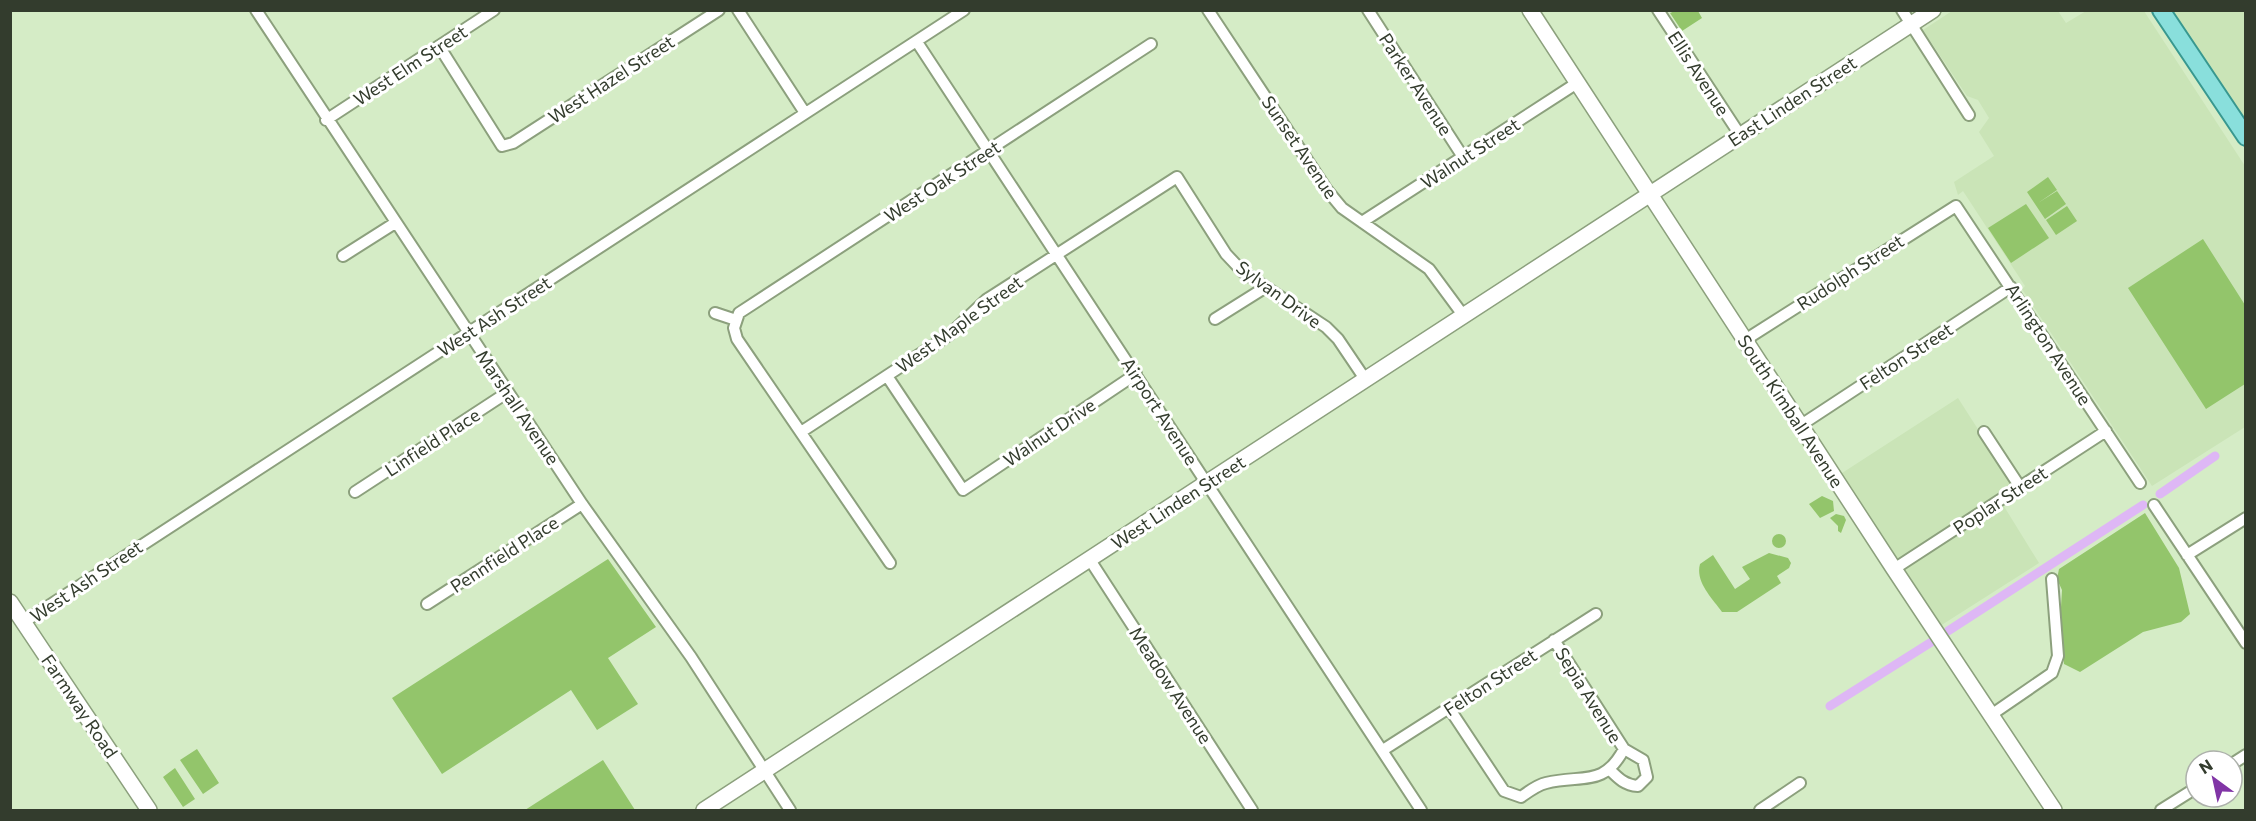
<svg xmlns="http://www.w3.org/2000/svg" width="2256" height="821" viewBox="0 0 2256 821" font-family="Commissioner,sans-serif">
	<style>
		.built { fill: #cae4b7 }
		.green { fill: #93c56b }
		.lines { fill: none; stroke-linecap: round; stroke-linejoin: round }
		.canal { stroke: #deb7f5; stroke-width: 9 }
		.street-casing { stroke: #8ca07d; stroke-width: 14 }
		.secondary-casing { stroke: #8ca07d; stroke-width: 18 }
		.primary-casing { stroke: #389890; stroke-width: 20 }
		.street { stroke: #fff; stroke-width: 10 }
		.secondary { stroke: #fff; stroke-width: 15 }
		.primary { stroke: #89dfdc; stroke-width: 16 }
		.labels { text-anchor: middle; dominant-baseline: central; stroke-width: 6; stroke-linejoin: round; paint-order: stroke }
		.street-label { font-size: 18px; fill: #333c2d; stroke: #fff }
	</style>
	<rect width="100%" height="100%" fill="#d5ecc6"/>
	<path class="built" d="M1952 11H2058L2066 23 2086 11H2144L2245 166V427L2152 486 2022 289 2025 286 1963 191 1958 195 1954 182 1994 156 1979 132 1989 118 1978 100 1967 96 1923 30Z
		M2172 11H2245V122Z
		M1958 398 2013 484 1997 495 2039 563 1940 626 1839 475Z"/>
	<path class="green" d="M1675 11H1698L1702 18 1682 31 1670 13Z
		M2048 177 2057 190 2038 203 2057 191 2066 204 2045 219 2027 192Z
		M2026 204 2049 238 2011 263 1988 228Z
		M2067 206 2077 221 2056 235 2046 220Z
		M2203 239 2245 305V384L2206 409 2128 288Z
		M1822 496 1833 501 1834 511 1820 518 1809 504Z
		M2145 513 2179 568 2190 614 2181 622 2143 632 2080 672 2064 664 2060 624 2062 590 2057 579 2059 569Z
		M1836 514 1844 516 1846 520 1841 533 1838 531V526L1830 518Z
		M1772 541a7 7 0 1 1 14 0a7 7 0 1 1-14 0Z
		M1769 553 1788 558 1791 563 1789 568 1777 576 1781 583 1737 612H1722C1712 598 1695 582 1700 564L1713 555 1735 589 1750 579 1742 567Z
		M608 559 656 627 608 658 638 704 597 730 571 690 442 774 392 698Z
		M197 749 219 783 203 794 180 760Z
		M603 760 635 810H525Z
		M175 768 195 799 183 807 163 777Z"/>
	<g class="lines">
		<path class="canal" d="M2160 494 2215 456
			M1948 631 2143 505
			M1830 706 1933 641"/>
		<g class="street-casing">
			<path id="street" d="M256 10 582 504 691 657 790 810
				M738 10 805 113
				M1208 10 1327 190 1342 208 1429 269 1463 315
				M1368 10 1463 157
				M1658 10 1740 135
				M1902 10 1969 115
				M917 42 1421 810
				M439 46 502 146 513 143 719 10
				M326 120 494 10
				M1362 222 1577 83
				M343 256 395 223
				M715 313 736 320
				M1215 319 1266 287
				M1745 340 1956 206 2140 483
				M887 376 963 490 1136 374
				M1801 425 2011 287
				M801 432 949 335 986 300 1177 177 1226 254 1243 272 1326 327 1338 339 1365 379
				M1984 432 2020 487
				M355 492 508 392
				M2154 505 2246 643
				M2187 555 2246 518
				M1090 560 1252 810
				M890 563 737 339 734 328 739 313 1151 44
				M1894 569 2106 431
				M427 604 582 504
				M24 622 964 10
				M1554 640 1624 749 1643 760 1647 777 1638 786C1625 785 1619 779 1610 770
				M1449 708 1504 791 1521 797C1528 792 1537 785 1546 783 1583 774 1603 788 1624 749
				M1991 715 2052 673 2058 656 2052 579
				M1383 750 1596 614
				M2232 764 2246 755
				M1760 810 1800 783
				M2161 810 2196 788"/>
		</g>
		<g class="secondary-casing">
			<path id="secondary" d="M1530 10 1894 569 2054 810
				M10 602 149 810
				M704 810 1933 10"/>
		</g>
		<g class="primary-casing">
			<path id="primary" d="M2161 10 2246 137"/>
		</g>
		<use href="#street" class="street"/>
		<use href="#secondary" class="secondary"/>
		<use href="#primary" class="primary"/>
	</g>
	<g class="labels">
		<g class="street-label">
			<text transform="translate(410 65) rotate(-33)">West Elm Street</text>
			<text transform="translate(1699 73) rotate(57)">Ellis Avenue</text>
			<text transform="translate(611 79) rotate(-33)">West Hazel Street</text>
			<text transform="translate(1416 84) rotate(57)">Parker Avenue</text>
			<text transform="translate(1792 101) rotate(-33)">East Linden Street</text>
			<text transform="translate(1300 147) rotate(56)">Sunset Avenue</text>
			<text transform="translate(1470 153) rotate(-33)">Walnut Street</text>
			<text transform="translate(942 181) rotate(-33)">West Oak Street</text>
			<text transform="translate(1850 272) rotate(-33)">Rudolph Street</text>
			<text transform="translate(1279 294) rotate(36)">Sylvan Drive</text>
			<text transform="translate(494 316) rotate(-33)">West Ash Street</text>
			<text transform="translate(959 324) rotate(-36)">West Maple Street</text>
			<text transform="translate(2049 344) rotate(57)">Arlington Avenue</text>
			<text transform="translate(1906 356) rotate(-33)">Felton Street</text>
			<text transform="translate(518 407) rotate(56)">Marshall Avenue</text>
			<text transform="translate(1160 411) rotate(57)">Airport Avenue</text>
			<text transform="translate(1791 411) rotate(57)">South Kimball Avenue</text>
			<text transform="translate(1049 432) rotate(-34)">Walnut Drive</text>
			<text transform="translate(432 442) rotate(-33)">Linfield Place</text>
			<text transform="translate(2000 500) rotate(-33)">Poplar Street</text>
			<text transform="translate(1178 502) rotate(-33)">West Linden Street</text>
			<text transform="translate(504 554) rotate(-33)">Pennfield Place</text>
			<text transform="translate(86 581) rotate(-34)">West Ash Street</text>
			<text transform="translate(1490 682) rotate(-33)">Felton Street</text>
			<text transform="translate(1171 685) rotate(57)">Meadow Avenue</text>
			<text transform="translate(1589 695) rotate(58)">Sepia Avenue</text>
			<text transform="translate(80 706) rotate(56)">Farmway Road</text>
		</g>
	</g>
	<rect width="2256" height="821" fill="none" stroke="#333c2d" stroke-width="24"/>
	<g transform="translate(2214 779) rotate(327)"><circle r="28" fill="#ffffff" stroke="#adb1ab" stroke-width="1.5"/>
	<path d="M0-4.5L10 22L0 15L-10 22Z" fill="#8135a6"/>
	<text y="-9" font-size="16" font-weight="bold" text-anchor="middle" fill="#333c2d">N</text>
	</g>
</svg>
